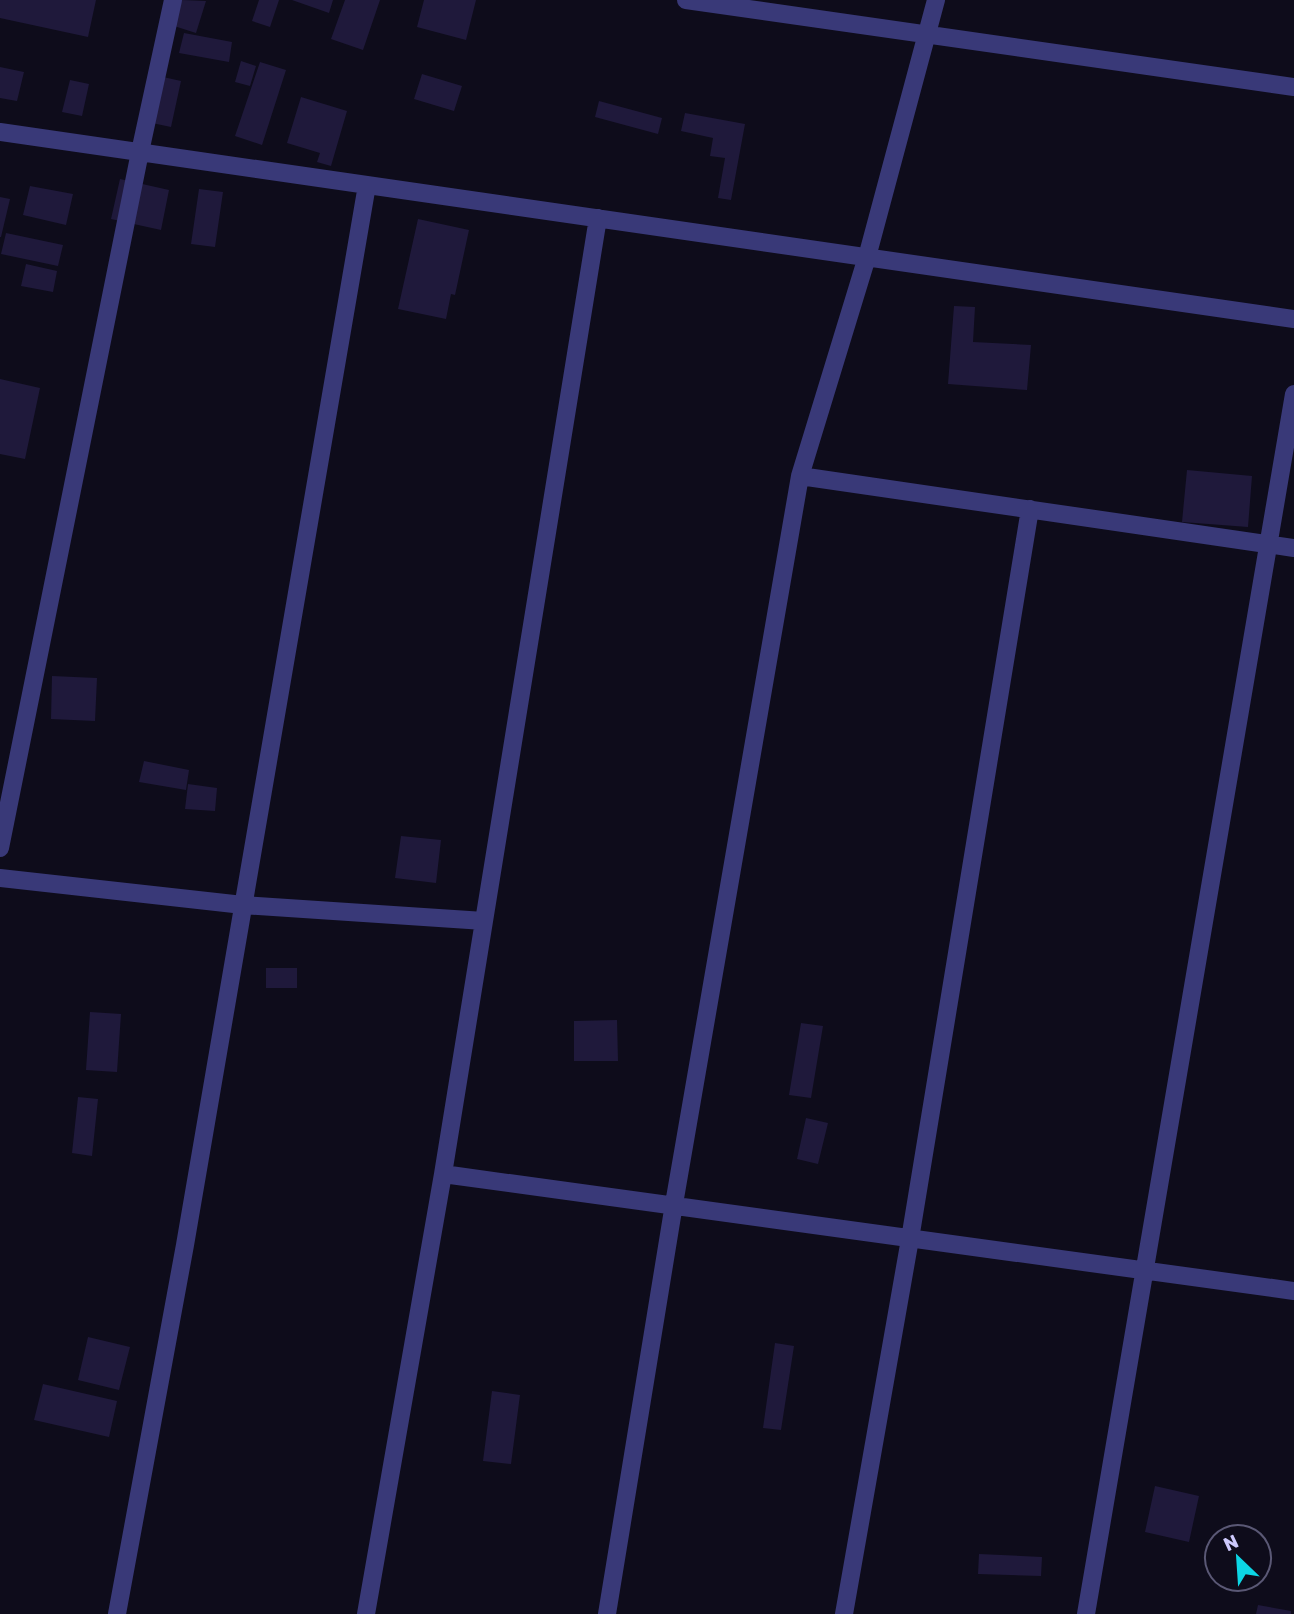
<svg xmlns="http://www.w3.org/2000/svg" width="1294" height="1614" viewBox="0 0 1294 1614" font-family="Rubik,sans-serif">
	<style>
		.building { fill: #1f193b }
		.lines { fill: none; stroke-linecap: round; stroke-linejoin: round }
		.minor { stroke: #393978; stroke-width: 18 }
	</style>
	<rect width="100%" height="100%" fill="#0e0c1b"/>
	<path class="building" d="M0 0H96L88 37 0 18Z
		M182 0 206 1 196 33 174 26Z
		M259 0H279L270 27 252 21Z
		M292 0H333L329 13Z
		M345 0H380L363 50 331 39Z
		M424 0H476L466 40 417 27Z
		M184 33 232 42 229 62 179 53Z
		M241 61 256 66 250 86 235 82Z
		M260 62 286 70 262 145 235 136Z
		M0 67 24 72 17 101 0 98Z
		M422 74 462 86 454 111 414 99Z
		M163 77 181 81 171 127 152 123Z
		M70 80 89 84 82 116 62 112Z
		M301 97 347 111 331 166 317 162 320 153 287 143Z
		M599 101 662 118 658 134 595 117Z
		M685 113 745 124 731 200 718 198 725 158 710 156 713 138 681 131Z
		M120 179 169 190 161 230 111 219Z
		M30 186 73 194 66 225 23 215Z
		M199 189 223 192 215 247 191 244Z
		M0 197 10 199 1 237H0Z
		M418 219 469 230 455 295 451 294 446 319 398 309Z
		M6 233 63 245 58 266 1 254Z
		M26 264 57 271 53 292 21 286Z
		M954 306 975 307 973 342 1031 345 1027 390 948 384Z
		M0 379 40 388 25 459 0 454Z
		M1187 470 1252 476 1248 527 1182 522Z
		M52 676 97 678 95 721 51 719Z
		M144 761 189 770 186 790 139 782Z
		M188 784 217 788 215 811 185 809Z
		M401 836 441 840 436 883 395 878Z
		M266 968H297V988H266Z
		M90 1012 121 1014 117 1072 86 1070Z
		M617 1020 618 1061H574V1021Z
		M801 1023 823 1026 811 1098 789 1095Z
		M78 1097 98 1099 92 1156 72 1153Z
		M806 1118 828 1123 818 1164 797 1159Z
		M88 1337 130 1347 119 1390 78 1380Z
		M775 1343 794 1346 781 1430 763 1428Z
		M43 1384 117 1401 109 1437 34 1420Z
		M492 1391 520 1395 511 1464 483 1461Z
		M1155 1486 1199 1496 1189 1542 1145 1532Z
		M979 1554 1042 1557 1041 1576 978 1574Z
		M1258 1605 1291 1611V1614H1256Z"/>
	<g class="lines">
		<path class="minor" d="M686 0 1294 87
			M0 132 1294 319
			M800 476 1294 548
			M0 848 140 152 173 0
			M0 878 243 905 484 921
			M443 1174 1294 1291
			M117 1614 185 1245 367 185
			M366 1614 443 1174 598 218
			M607 1614 674 1204 800 476 867 257 936 0
			M844 1614 910 1239 1030 509
			M1086 1614 1294 394"/>
	</g>
	<g transform="translate(1238 1558) rotate(335)"><circle r="33" fill="#0e0c1b" stroke="#5a5875" stroke-width="2"/>
	<path d="M0-5L12 26L0 18L-12 26Z" fill="#0cd6e5"/>
	<text y="-10" font-size="19" font-weight="bold" text-anchor="middle" fill="#cdc9fc">N</text>
	</g>
</svg>
